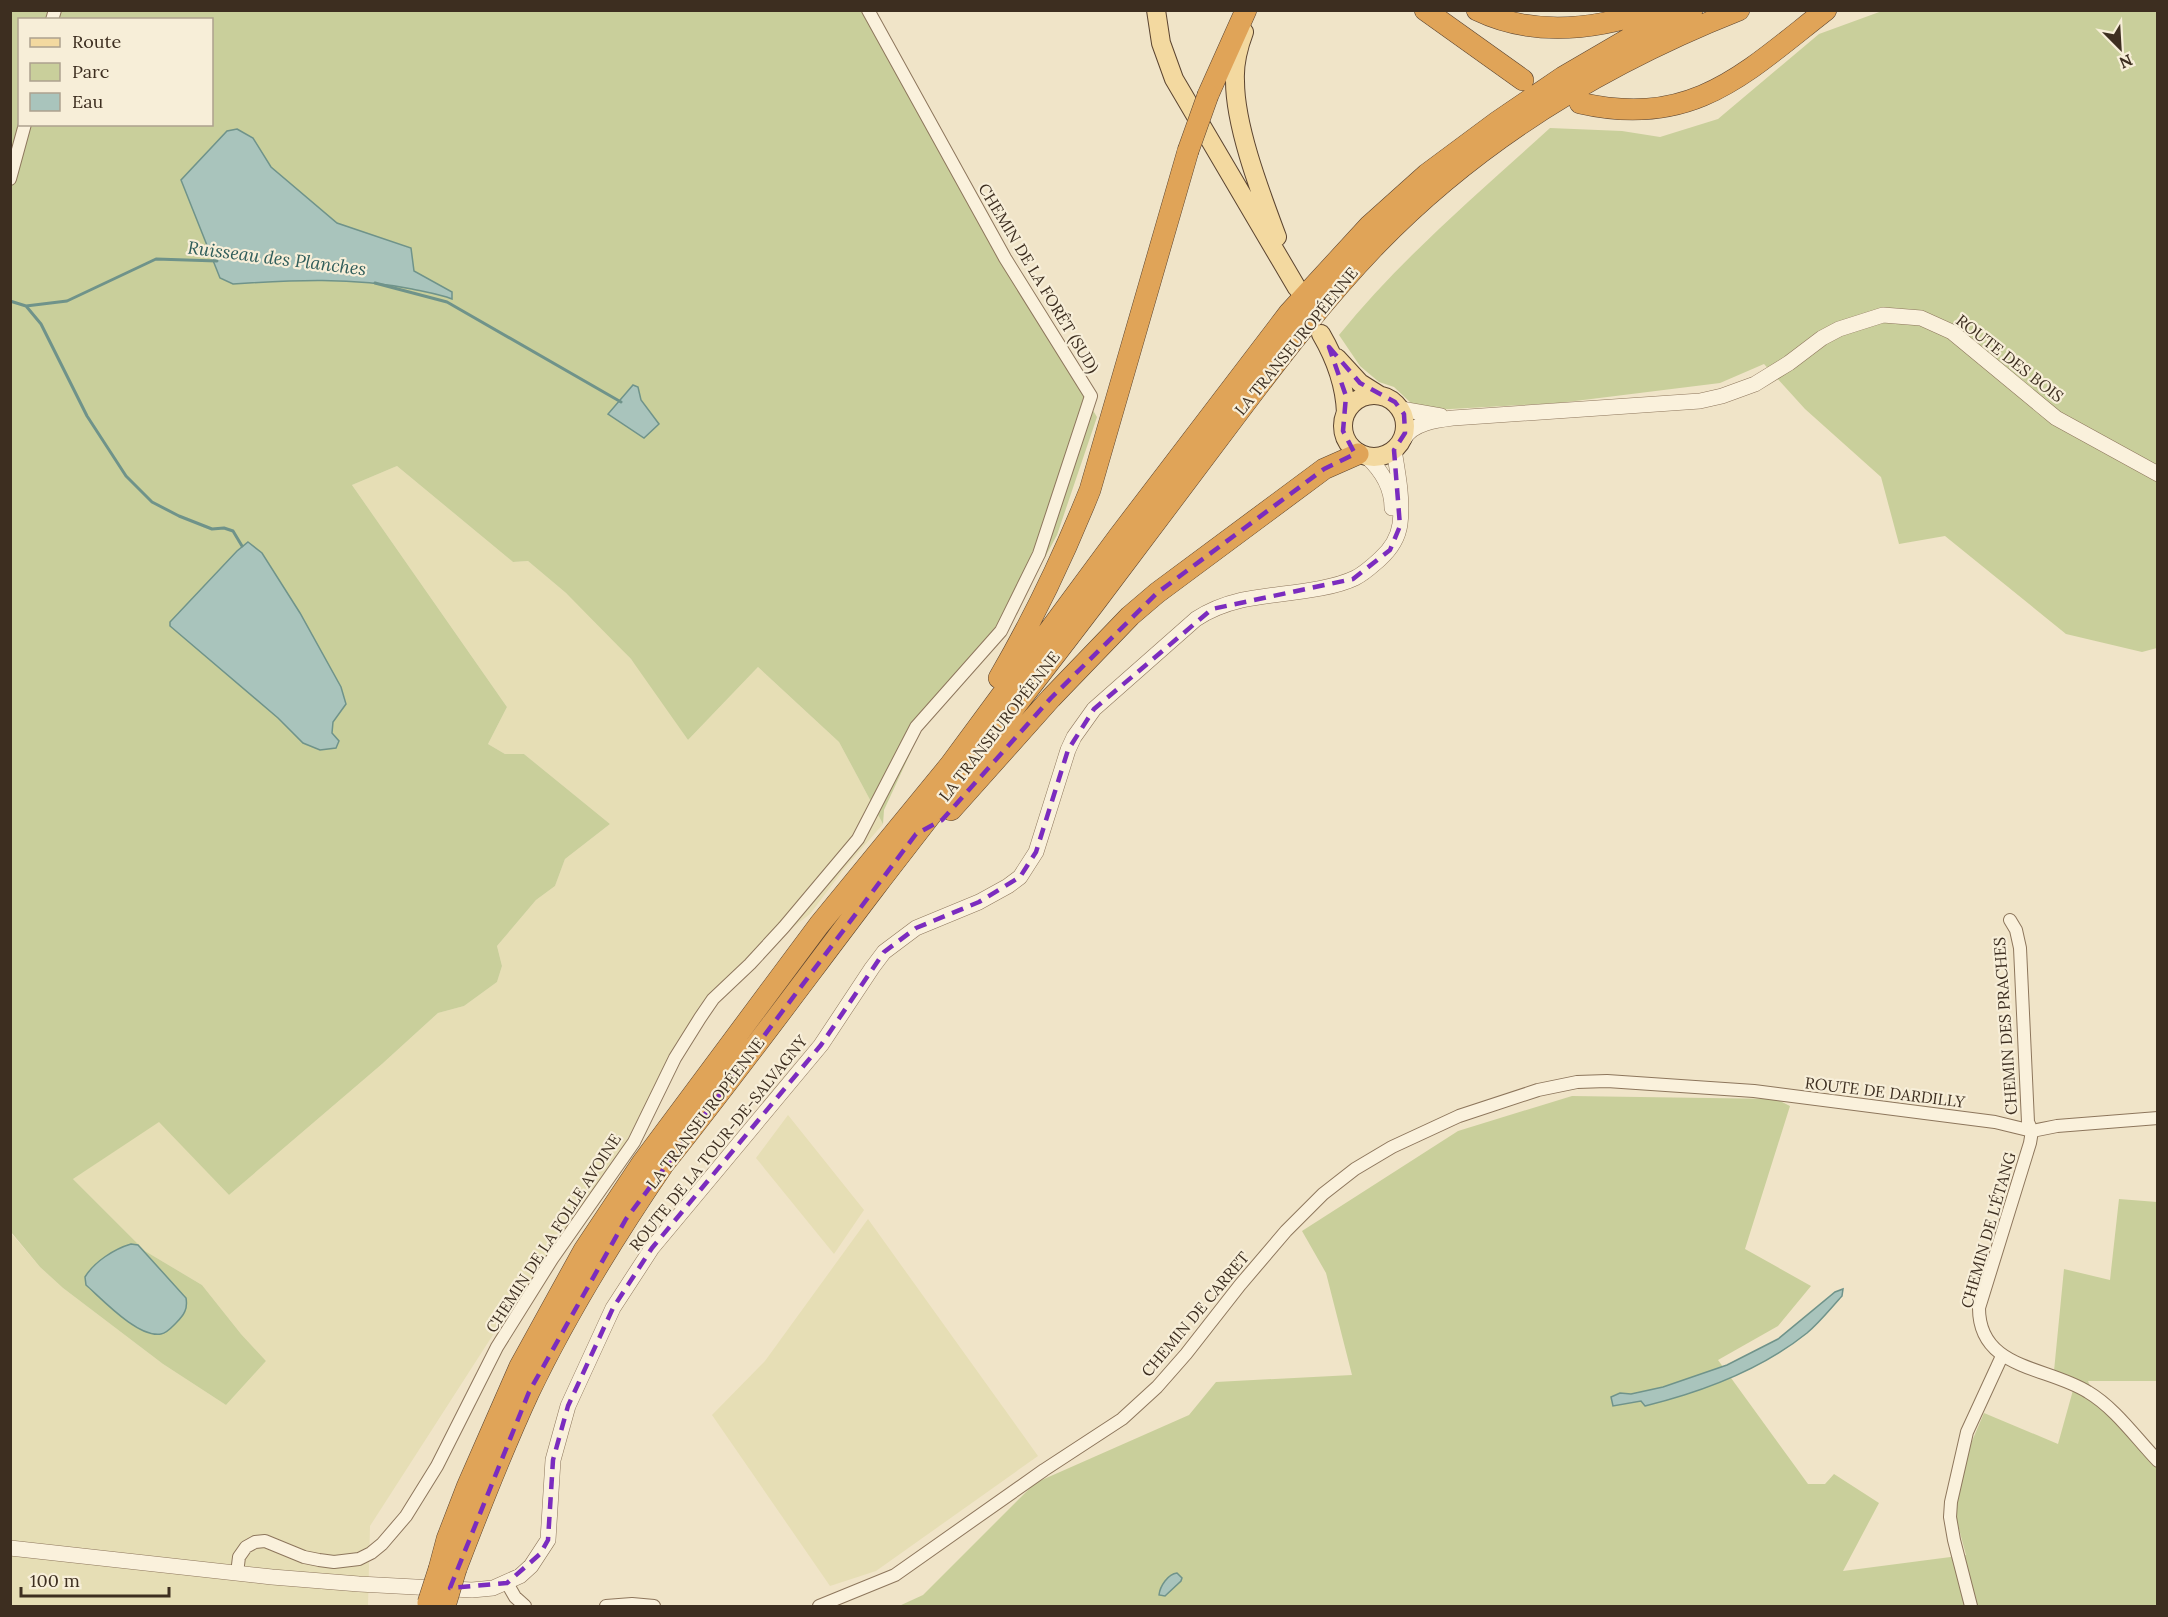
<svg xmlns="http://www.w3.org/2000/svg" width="2168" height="1617" viewBox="0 0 2168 1617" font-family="Lora,serif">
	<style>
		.farmland { fill: #e6deb5 }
		.green { fill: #c9cf9b; fill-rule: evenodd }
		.water { fill: #a9c4bc; stroke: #6f938a; stroke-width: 1.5 }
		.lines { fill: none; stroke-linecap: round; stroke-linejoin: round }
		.stream { stroke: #6f938a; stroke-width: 3 }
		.minor-casing { stroke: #8d765c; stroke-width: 14 }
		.tertiary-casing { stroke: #8d765c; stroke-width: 16 }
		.primary-casing { stroke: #5b4430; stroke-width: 20 }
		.motorway-casing { stroke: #5b4430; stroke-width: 22 }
		.minor { stroke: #faf1dc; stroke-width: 12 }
		.tertiary { stroke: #faf1dc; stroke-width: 15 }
		.primary { stroke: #f3d9a0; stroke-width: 18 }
		.motorway { stroke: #e0a458; stroke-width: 21 }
		.motorway-bridge-casing { stroke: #5b4430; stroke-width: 22; stroke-linecap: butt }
		.motorway-bridge { stroke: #e0a458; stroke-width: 21 }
		.marked { fill: none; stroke: #7b2cbf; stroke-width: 4.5; stroke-dasharray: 12 8; stroke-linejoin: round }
		.labels { text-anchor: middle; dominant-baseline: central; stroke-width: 4.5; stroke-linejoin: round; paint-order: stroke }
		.street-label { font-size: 16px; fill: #3d2e20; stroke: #f7eed8 }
		.water-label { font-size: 18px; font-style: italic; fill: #2f5d5a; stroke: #f7eed8 }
	</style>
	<rect width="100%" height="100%" fill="#f0e4c8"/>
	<path class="farmland" d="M397 466 513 562 528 561 566 593 605 631 640 669 688 740 758 667 839 742 883 824 844 869 810 914 744 965 701 1007 614 1165 498 1327 370 1526 368 1606H11L10 1232 40 1267 63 1288 163 1364 226 1405 266 1361 241 1334 202 1285 145 1251 73 1179 159 1121 229 1195 382 1064 438 1013 464 1006 497 982 502 966 497 946 536 900 555 886 565 859 610 824 524 754H505L488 744 507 707 352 485Z
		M788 1115 864 1210 834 1254 756 1158Z
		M868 1219 1038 1456 876 1571 830 1586 712 1415 765 1361Z"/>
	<path class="green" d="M10 11H864L994 247 1097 417 1057 535 1037 572 1003 629 921 730 884 810 883 824 839 742 758 667 688 740 631 659 566 593 528 561 513 562 397 466 352 485 507 707 488 744 505 754H524L610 824 565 859 555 886 536 900 497 946 502 966 497 982 464 1006 438 1013 382 1064 229 1195 159 1122 73 1179 145 1251 202 1285 241 1334 266 1361 226 1405 163 1364 63 1288 40 1267 11 1232ZM20 20H212V124H20ZM248 542 262 553 300 613 341 687 346 704 333 722 332 733 303 743 278 718 170 622 237 551Z
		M1882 11H2157V648L2142 652 2066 634 1945 536 1899 544 1881 477 1805 409 1764 364 1720 383 1559 403 1433 410 1412 404 1394 387 1379 382 1360 366 1339 335C1401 258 1478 194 1550 128L1622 131 1660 137 1718 119 1819 34Z
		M1572 1096 1776 1099 1790 1106 1745 1249 1811 1286 1778 1326 1718 1360 1808 1484H1825L1834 1474 1879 1503 1843 1571 1966 1555 1955 1514 1969 1448 1984 1413 2058 1444 2075 1383 2054 1371 2064 1269 2110 1280 2119 1199 2157 1202V1381H2088L2096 1401 2157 1468V1606H899L923 1595 1035 1483 1189 1415 1216 1382 1352 1375 1326 1273 1302 1231 1458 1131Z"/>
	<path class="water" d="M237 129 253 138 271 167 337 223 411 248 414 271 452 292V299C439 294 425 292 412 289 352 277 293 280 233 284L220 278 181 180 227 131Z
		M633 385 638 387 641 400 659 424 644 438 608 414Z
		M248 542 262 553 300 613 341 687 346 704 333 722 332 733 339 741 336 748 320 750 303 743 278 718 170 626V622L237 551Z
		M131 1244 138 1245 186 1298C188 1309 184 1315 176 1323 172 1327 167 1333 161 1334 138 1338 102 1299 86 1285L85 1277C94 1262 114 1249 131 1244Z
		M1843 1289 1842 1296C1831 1308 1820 1322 1807 1333 1761 1370 1702 1392 1645 1406L1641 1401 1613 1406 1611 1397 1620 1393 1631 1394 1663 1387 1727 1365 1778 1339 1835 1292Z
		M1177 1573 1182 1578 1181 1581 1165 1596 1159 1595C1160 1586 1168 1574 1177 1573Z"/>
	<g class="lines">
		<path class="stream" d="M375 283 447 302 621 402
			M10 301 26 306 41 324 87 416 126 476 152 502 179 516 212 529 224 528 233 531 242 546
			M26 306 67 301 156 259 217 261"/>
		<g class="minor-casing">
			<path id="minor" d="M52 20 55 10
				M10 179 25 124
				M2010 920 2016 930 2020 948 2028 1122 2032 1131 2030 1143 1979 1308C1979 1370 2047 1366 2088 1392 2115 1408 2136 1438 2158 1461
				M237 1573 239 1557 246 1547 255 1542 265 1541 304 1557 319 1560 334 1562 359 1559 371 1553 382 1544 406 1516 437 1466 497 1347 552 1259 634 1142 675 1058 700 1018 713 999 750 964 784 927 858 839 916 727 1001 631 1039 554 1091 396 1005 258 868 10
				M507 1583 515 1597 525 1606
				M606 1606 632 1604 654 1606
				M819 1606 895 1575 1044 1470 1122 1419 1157 1387 1186 1354 1240 1285 1286 1231 1323 1194 1355 1169 1392 1147 1459 1116 1538 1090 1577 1082 1607 1081 1754 1091 1995 1122 2032 1131 2057 1126 2158 1118
				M1971 1606 1954 1540 1950 1517 1951 1502 1967 1432 2002 1356"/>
		</g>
		<g class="tertiary-casing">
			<path id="tertiary" d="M1401 409 1441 416
				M1404 439C1412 423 1437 420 1453 418L1700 401 1722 396 1755 384 1789 363 1822 338 1839 329 1883 315 1921 318 1952 332 2056 418 2158 474
				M1367 457C1382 471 1392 487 1392 508
				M10 1548 272 1577 359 1584 472 1590 493 1588 520 1576 531 1566 548 1540 553 1460 568 1406 613 1308 652 1248 821 1045 872 968 884 952 916 928 979 902 1008 886 1020 877 1036 852 1068 750 1074 737 1094 709 1196 619C1211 609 1225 604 1242 600 1275 593 1326 592 1355 578 1365 573 1372 566 1380 559 1391 549 1398 539 1400 524 1403 500 1398 474 1394 450"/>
		</g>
		<g class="primary-casing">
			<path id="primary" d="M1156 10 1161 43 1174 79 1297 288
				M1244 32C1238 48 1234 64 1235 81 1235 127 1261 194 1277 237
				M1321 334C1335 358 1345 385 1346 413
				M1337 358 1360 383 1379 395
				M1343 426a31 31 0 1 1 62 0a31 31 0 1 1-62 0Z"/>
		</g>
		<g class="motorway-casing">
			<path id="motorway" d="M1425 10 1523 80
				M1477 10C1533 37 1595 30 1652 10
				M1208 95 1246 10
				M1580 103C1693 129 1745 73 1826 10
				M999 678C1034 618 1064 555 1090 490L1188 151
				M951 810 1051 698 1130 616 1157 593 1324 469 1358 454
				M439 1569 447 1539 467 1487 520 1366 584 1250 642 1163 819 925 950 765 1119 536 1289 313 1369 226 1427 174 1497 122 1563 77 1635 35 1692 10
				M456 1569C479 1509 502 1450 529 1392 567 1313 614 1237 663 1165 735 1075 803 982 873 890 946 795 1021 700 1094 604 1141 542 1188 480 1234 418 1279 358 1325 298 1377 244 1478 140 1605 63 1739 10"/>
		</g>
		<use href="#minor" class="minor"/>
		<use href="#tertiary" class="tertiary"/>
		<use href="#primary" class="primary"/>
		<use href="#motorway" class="motorway"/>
		<g class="motorway-bridge-casing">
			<path id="motorway-bridge" d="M1188 151 1208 95
				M428 1603 439 1569
				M445 1606 456 1569"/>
		</g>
		<use href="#motorway-bridge" class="motorway-bridge"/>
	</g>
	<path class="marked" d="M1329 347 1360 383 1395 402 1404 414 1405 433 1394 450 1400 526 1390 550 1353 579 1212 609 1094 709 1068 750 1036 852 1020 877 979 902 916 928 884 952 821 1045 652 1248 613 1308 568 1406 553 1460 548 1540 540 1554 507 1583 450 1588 529 1392 626 1219 916 834 942 820 1051 698 1157 593 1324 469 1355 454 1343 431 1346 396Z"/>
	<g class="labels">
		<g class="street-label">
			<text transform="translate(1039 278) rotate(59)">CHEMIN DE LA FORÊT (SUD)</text>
			<text transform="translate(1296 341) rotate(-51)">LA TRANSEUROPÉENNE</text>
			<text transform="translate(2010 358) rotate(38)">ROUTE DES BOIS</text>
			<text transform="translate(999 726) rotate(-52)">LA TRANSEUROPÉENNE</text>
			<text transform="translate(2005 1026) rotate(-94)">CHEMIN DES PRACHES</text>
			<text transform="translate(1885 1092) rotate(7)">ROUTE DE DARDILLY</text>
			<text transform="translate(705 1113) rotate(-53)">LA TRANSEUROPÉENNE</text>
			<text transform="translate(718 1143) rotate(-51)">ROUTE DE LA TOUR-DE-SALVAGNY</text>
			<text transform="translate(1988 1230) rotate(-74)">CHEMIN DE L'ÉTANG</text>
			<text transform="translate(553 1233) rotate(-57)">CHEMIN DE LA FOLLE AVOINE</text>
			<text transform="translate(1195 1314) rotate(-50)">CHEMIN DE CARRET</text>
		</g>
		<g class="water-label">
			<text transform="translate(277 258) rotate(7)">Ruisseau des Planches</text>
		</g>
	</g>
	<rect width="2168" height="1617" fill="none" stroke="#3d2e20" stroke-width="24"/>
	<rect x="18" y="18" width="195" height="108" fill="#f7eed8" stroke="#ada18e" stroke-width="1.5"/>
	<rect x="30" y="38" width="30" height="9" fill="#f3d9a0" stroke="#ada18e" stroke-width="1.5"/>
	<text x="72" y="48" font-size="18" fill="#3d2e20">Route</text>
	<rect x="30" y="63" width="30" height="18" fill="#c9cf9b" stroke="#ada18e" stroke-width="1.5"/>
	<text x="72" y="78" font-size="18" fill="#3d2e20">Parc</text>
	<rect x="30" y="93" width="30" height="18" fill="#a9c4bc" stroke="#ada18e" stroke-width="1.5"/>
	<text x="72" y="108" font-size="18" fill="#3d2e20">Eau</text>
	<g transform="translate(2120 48) rotate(156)" stroke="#f7eed8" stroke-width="4.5" paint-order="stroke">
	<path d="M0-4.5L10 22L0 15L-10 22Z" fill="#3d2e20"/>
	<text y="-9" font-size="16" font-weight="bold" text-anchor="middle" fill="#3d2e20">N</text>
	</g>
	<path d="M21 1587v9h148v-9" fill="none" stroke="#3d2e20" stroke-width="3"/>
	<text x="30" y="1587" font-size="18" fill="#3d2e20" stroke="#f7eed8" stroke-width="4.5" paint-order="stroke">100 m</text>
</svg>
